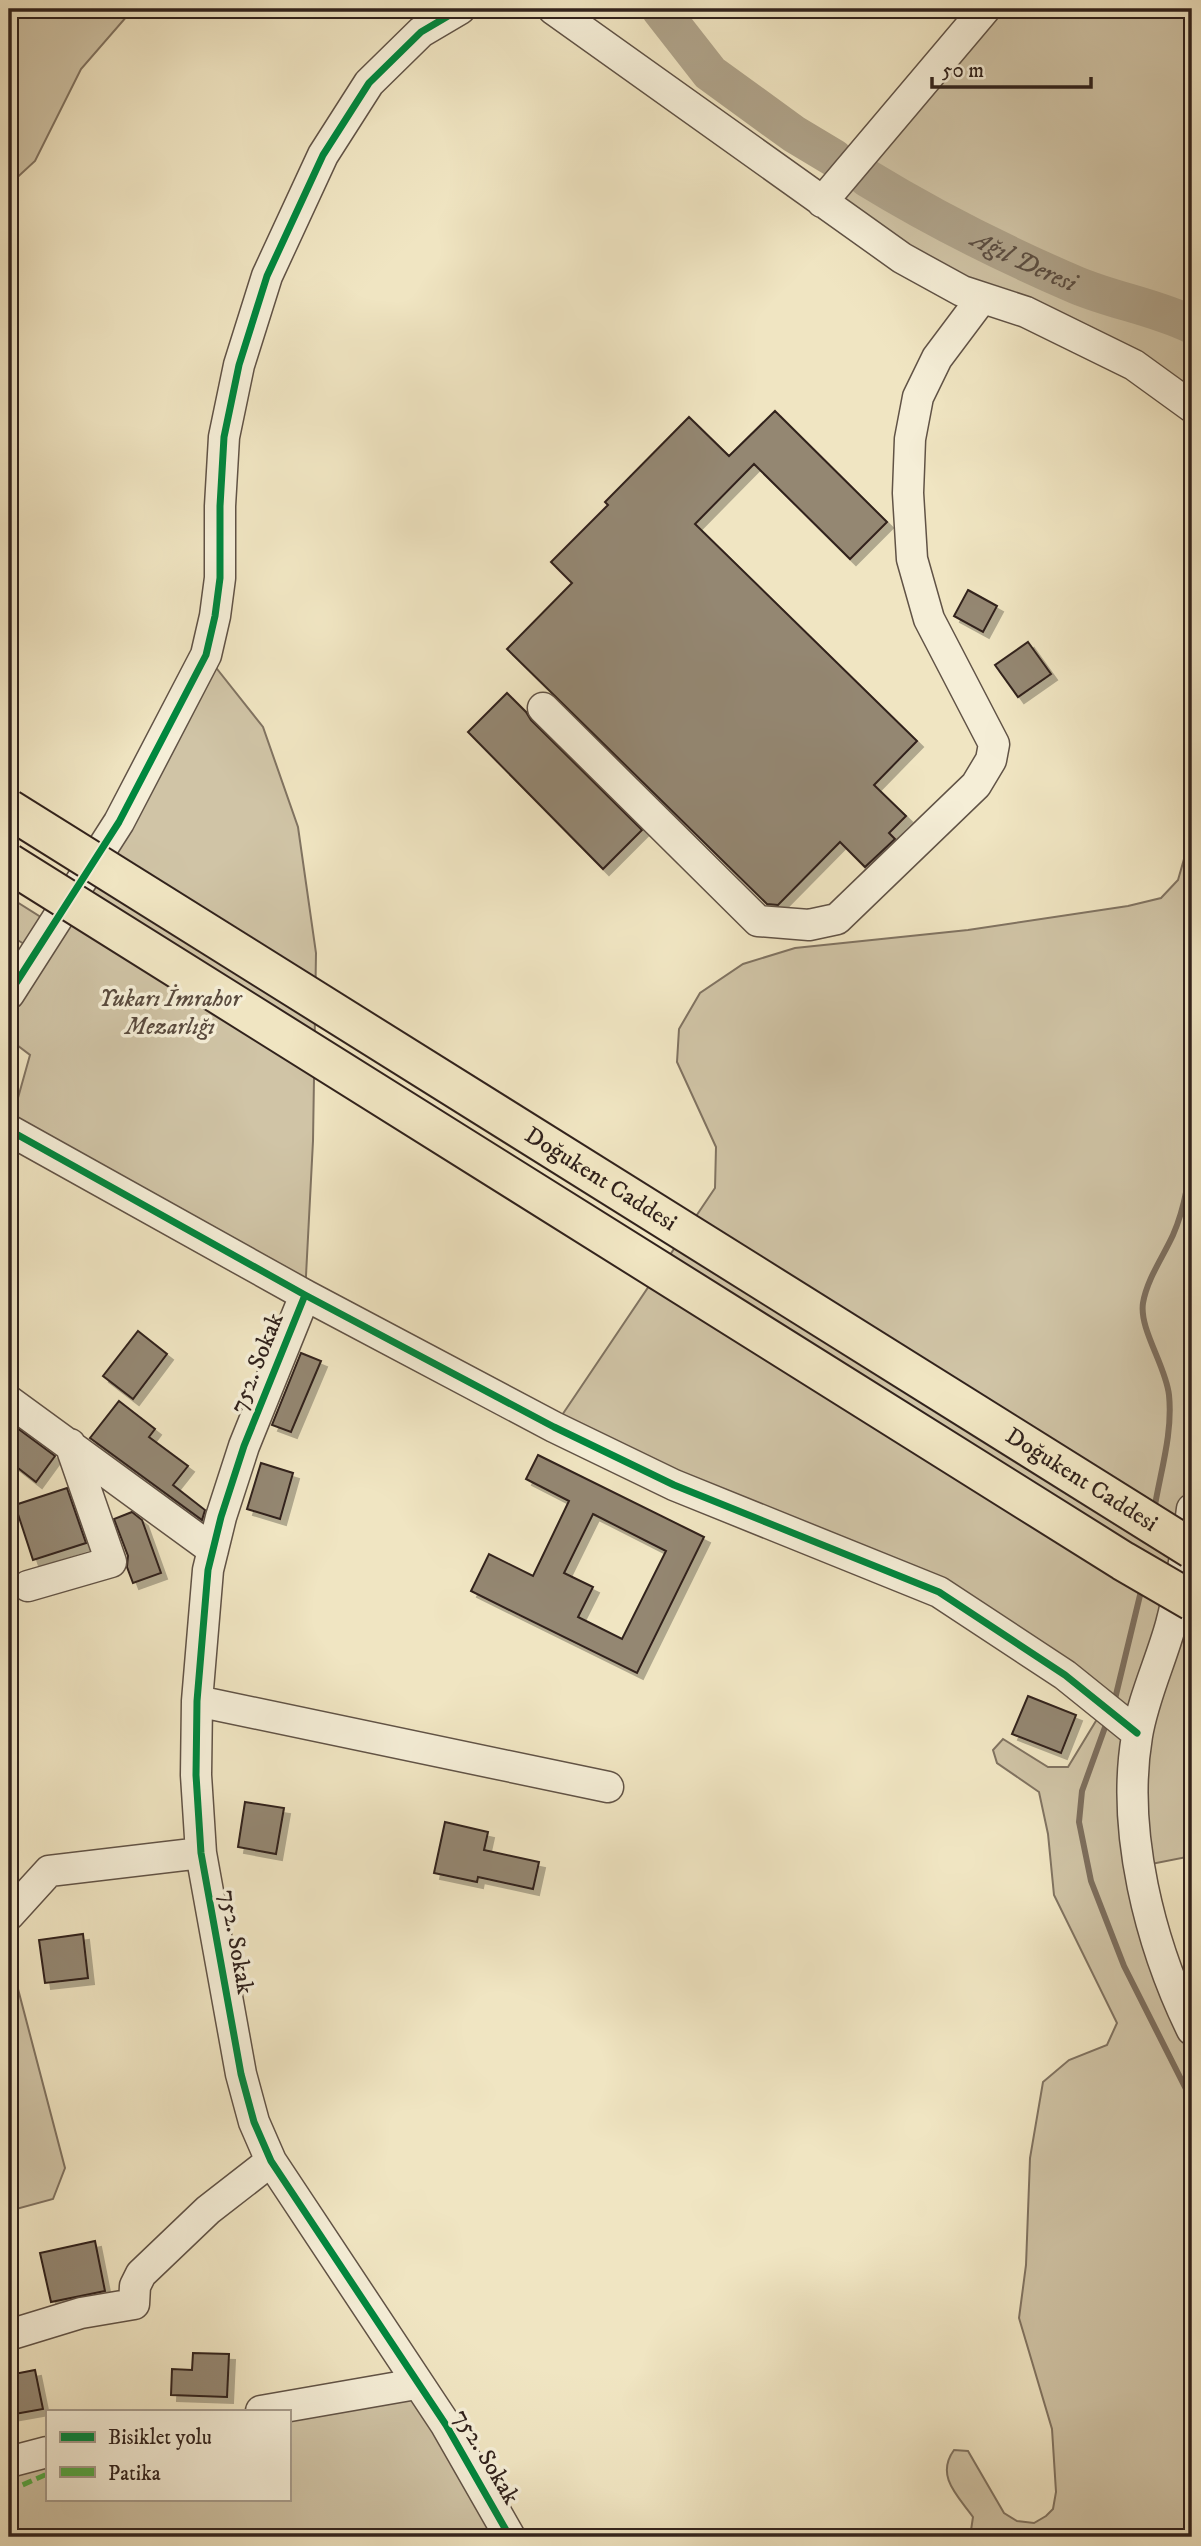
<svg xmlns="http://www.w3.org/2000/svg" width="1201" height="2546" viewBox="0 0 1201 2546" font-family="'IM FELL DW Pica',serif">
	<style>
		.green { fill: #d0c4a6; stroke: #807361; stroke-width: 2 }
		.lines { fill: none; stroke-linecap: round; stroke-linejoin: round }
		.stream { stroke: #7d6f5e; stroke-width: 6 }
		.river { stroke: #afa38a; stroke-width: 38 }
		.building { fill: #948772; stroke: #31221c; stroke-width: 2; fill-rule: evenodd; filter: url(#shadow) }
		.minor-casing { stroke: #615346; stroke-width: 33 }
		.minor { stroke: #f5eed7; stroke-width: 30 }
		.major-bridge-casing { stroke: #31221c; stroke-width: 42; stroke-linecap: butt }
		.major-bridge { stroke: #f0e5c2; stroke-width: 38 }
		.quiet { stroke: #54aa43; stroke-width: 5; stroke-dasharray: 10 5; stroke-linecap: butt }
		.cycleway-casing { stroke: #f5eed7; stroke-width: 11 }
		.cycleway { stroke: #00873e; stroke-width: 7 }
		.labels { text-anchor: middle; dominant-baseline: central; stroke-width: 7; stroke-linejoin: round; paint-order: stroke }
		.park-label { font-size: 24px; font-style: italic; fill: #594a3e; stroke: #f5eed7 }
		.street-label { font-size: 24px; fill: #31221c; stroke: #f5eed7 }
		.water-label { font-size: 26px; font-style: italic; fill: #5d4f42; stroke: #f5eed7 }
	</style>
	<defs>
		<filter id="shadow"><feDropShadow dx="6" dy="6" stdDeviation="0" flood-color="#0004"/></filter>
	</defs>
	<rect width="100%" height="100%" fill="#f0e5c2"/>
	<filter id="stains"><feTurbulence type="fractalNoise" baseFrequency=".00286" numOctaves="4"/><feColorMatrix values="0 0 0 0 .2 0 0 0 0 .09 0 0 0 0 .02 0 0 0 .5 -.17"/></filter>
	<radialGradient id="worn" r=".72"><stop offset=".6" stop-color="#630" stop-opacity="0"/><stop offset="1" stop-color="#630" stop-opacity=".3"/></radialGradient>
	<path class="green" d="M9 9H139L127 16 81 69 35 161 9 185Z
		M985 9H1192V407L822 202Z
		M206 655 263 727 298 827 316 953 313 1141 305 1295 9 1130 30 1055 9 1039V994L36 951 9 935V897L52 924Z
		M1192 831V1856L1141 1866 1192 2030V2537H970L973 2517C958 2496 935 2476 954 2450L968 2451 1004 2513 1017 2521 1034 2523 1046 2516 1053 2509 1056 2492 1052 2429 1019 2318 1026 2265 1030 2158 1043 2082 1069 2060 1107 2045 1117 2023 1054 1895 1048 1834 1039 1792 997 1763 993 1750 1003 1739 1048 1767H1068L1105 1706 980 1618 554 1427 715 1188 716 1147 677 1062 679 1029 700 993 743 964 795 948 968 930 1128 906 1161 898 1178 880Z
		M9 1978 18 1989 65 2168 53 2199 9 2211Z
		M416 2390 510 2537H9V2462L47 2452V2499H289V2411Z"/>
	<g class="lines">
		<path class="stream" d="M1192 961V1022
			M1154 1511C1160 1473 1173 1434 1169 1395 1166 1366 1139 1329 1143 1303 1147 1279 1163 1257 1173 1235 1187 1203 1191 1170 1192 1136
			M1114 1703 1142 1587
			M1108 1719 1082 1791 1079 1822 1091 1881 1124 1966 1192 2101"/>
		<g class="river">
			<path d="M660 9 710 73 794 134 834 158"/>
			<path id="s1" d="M867 178C934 219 1004 254 1076 285 1114 301 1155 307 1192 325"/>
		</g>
	</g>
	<path class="building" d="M775 411 887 522 850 559 754 464 695 524 917 741 874 785 906 816 889 833 895 839 865 867 840 842 778 905 767 904 507 649 572 583 551 562 608 505 605 502 689 417 729 456Z
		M968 590 997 606 983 632 954 616Z
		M1028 642 1051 674 1018 697 995 665Z
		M507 693 526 712 531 720 642 830 603 869 468 732Z
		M138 1331 167 1354 133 1399 103 1376Z
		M301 1353 321 1361 291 1432 272 1425Z
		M119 1401 155 1429 149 1437 188 1466 173 1485 205 1510 202 1520 90 1438Z
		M9 1422 55 1456 36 1482 9 1461Z
		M538 1455 704 1537 637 1673 471 1591 489 1554 533 1576 569 1501 526 1479ZM593 1514 666 1551 622 1639 578 1617 593 1587 564 1573Z
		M261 1463 293 1473 280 1519 247 1509Z
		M67 1488 86 1543 33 1560 15 1505Z
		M132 1512 142 1520 161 1573 133 1583 127 1567 128 1556 114 1519Z
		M1028 1696 1076 1715 1061 1753 1012 1734Z
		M245 1802 284 1808 276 1854 238 1847Z
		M445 1822 488 1832 484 1850 539 1862 533 1889 478 1877 477 1882 434 1873Z
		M83 1934 88 1978 45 1983 39 1940Z
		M95 2241 105 2291 51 2302 40 2253Z
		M193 2353 229 2354 227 2397 171 2395 172 2369 192 2370Z
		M35 2370 43 2409 9 2415V2375Z"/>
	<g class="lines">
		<g class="minor-casing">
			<path id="minor" d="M553 9 902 258 962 291 1026 312 1134 365 1192 407
				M822 202 985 9
				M543 708 758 921 809 925 837 919 976 785 991 760 994 744 929 619 912 559 908 493 910 439 918 397 937 358 982 298
				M9 994 119 822 206 655 215 616 220 578V506L224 437 239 365 267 276 323 155 369 83 421 32 460 9
				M9 1130 305 1295 554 1427 674 1485 939 1592 1065 1675 1137 1733
				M305 1295 244 1446 221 1517 208 1570 197 1701 196 1775 201 1853 241 2074 254 2122 271 2161 446 2425 510 2537
				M9 1401 213 1550
				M1192 1509C1187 1547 1181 1586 1171 1624 1161 1661 1143 1698 1137 1736 1121 1831 1150 1944 1192 2030
				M28 1586 111 1562 70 1444
				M197 1701 608 1787
				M9 1915 49 1871 201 1853
				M9 2335 81 2313 134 2304 135 2286 141 2274 208 2210 271 2161
				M261 2411 416 2384
				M9 2462 47 2452"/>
		</g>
		<use href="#minor" class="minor"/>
		<g class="major-bridge-casing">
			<g id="major-bridge">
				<path id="s2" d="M9 809 1192 1549"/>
				<path d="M9 863 1123 1561 1192 1601"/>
			</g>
		</g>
		<use href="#major-bridge" class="major-bridge"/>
		<path class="quiet" d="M9 2491 47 2474"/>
		<g class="cycleway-casing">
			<path id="cycleway" d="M9 994 119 822 206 655 215 616 220 578V506L224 437 239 365 267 276 323 155 369 83 421 32 460 9
				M9 1130 305 1295 554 1427 674 1485 939 1592 1065 1675 1137 1733
				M305 1295 244 1446 221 1517 208 1570 197 1701 196 1775 201 1853 241 2074 254 2122 271 2161 446 2425 510 2537"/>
		</g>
		<use href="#cycleway" class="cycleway"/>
	</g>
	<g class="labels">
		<g class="park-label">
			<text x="170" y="999">Yukarı İmrahor<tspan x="170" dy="28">Mezarlığı</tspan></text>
		</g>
		<g class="street-label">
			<text stroke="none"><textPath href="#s2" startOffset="698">Doğukent Caddesi</textPath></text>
			<text transform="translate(257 1363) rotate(-68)">752. Sokak</text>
			<text stroke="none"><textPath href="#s2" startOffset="1265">Doğukent Caddesi</textPath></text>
			<text transform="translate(236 1942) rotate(80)">752. Sokak</text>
			<text transform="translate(486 2457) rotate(59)">752. Sokak</text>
		</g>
		<g class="water-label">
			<text stroke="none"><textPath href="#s1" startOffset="178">Ağıl Deresi</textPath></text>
		</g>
	</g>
	<rect width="1201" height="2546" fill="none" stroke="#f0e5c2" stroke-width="35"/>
	<rect x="10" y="10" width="1180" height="2525" fill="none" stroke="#31221c" stroke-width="3.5"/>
	<rect x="18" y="18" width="1166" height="2511" fill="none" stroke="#31221c" stroke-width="2"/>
	<rect x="46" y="2410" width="245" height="91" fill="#f5eed7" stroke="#a79c8c" stroke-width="2"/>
	<rect x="60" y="2432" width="35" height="10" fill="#00873e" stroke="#a79c8c" stroke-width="2"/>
	<text x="108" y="2444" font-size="21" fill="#31221c">Bisiklet yolu</text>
	<rect x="60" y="2467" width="35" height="10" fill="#54aa43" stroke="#a79c8c" stroke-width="2"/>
	<text x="108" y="2480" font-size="21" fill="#31221c">Patika</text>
	<path d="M932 77v10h159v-10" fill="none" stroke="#31221c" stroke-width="3.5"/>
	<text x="942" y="77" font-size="21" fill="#31221c" stroke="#f5eed7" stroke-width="5" paint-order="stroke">50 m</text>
	<rect width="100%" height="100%" filter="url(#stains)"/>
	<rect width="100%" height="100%" fill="url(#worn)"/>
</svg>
